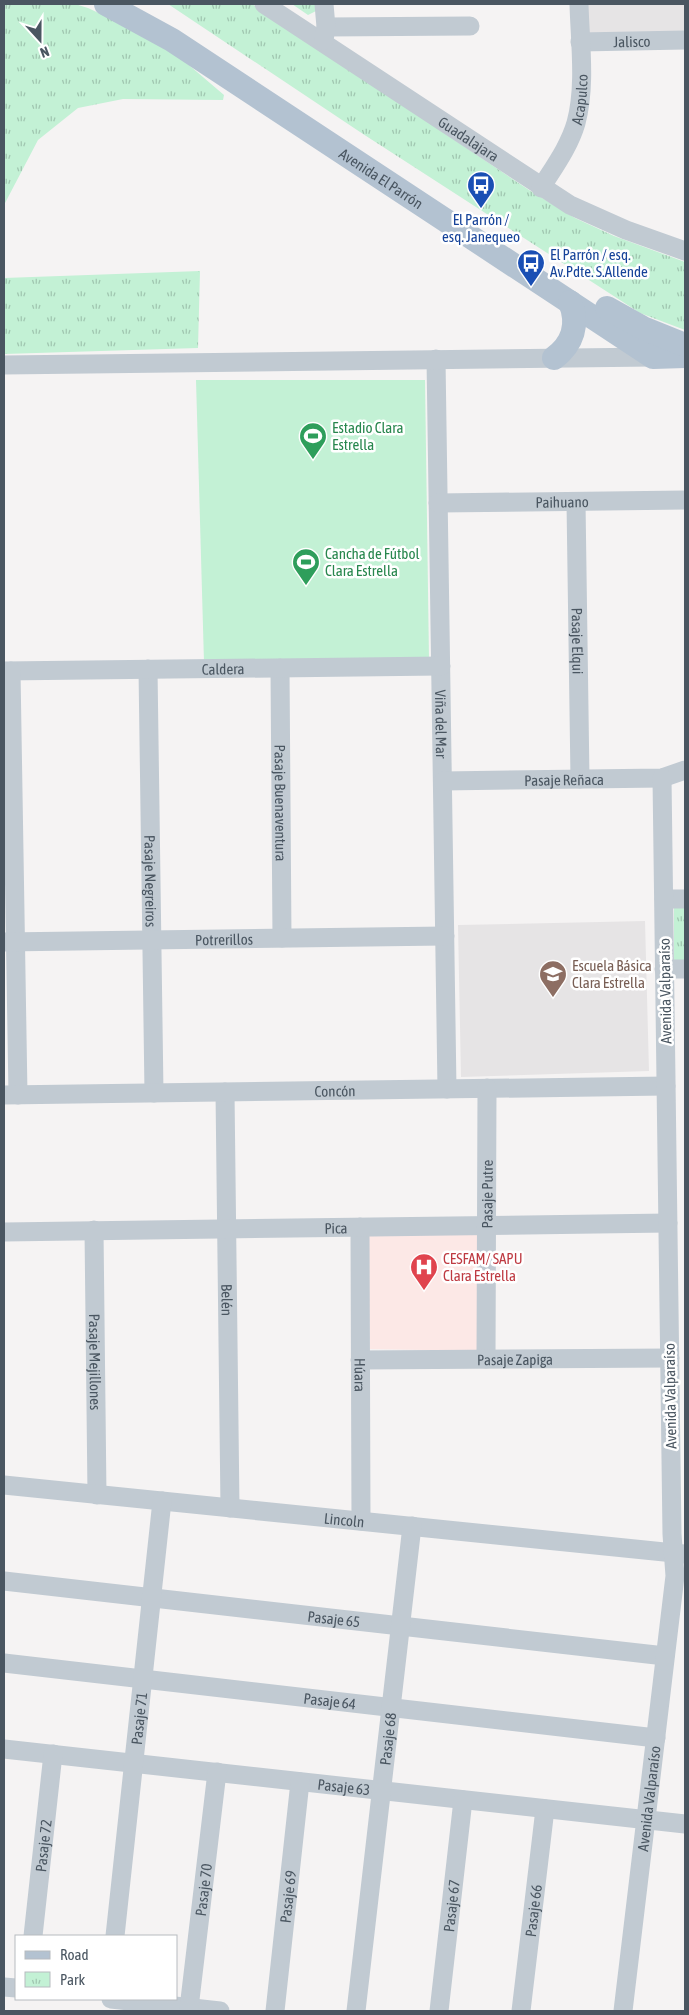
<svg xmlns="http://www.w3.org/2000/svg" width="689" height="2015" viewBox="0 0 689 2015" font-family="'Asap Condensed',sans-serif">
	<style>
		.education { fill: #e6e4e5 }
		.medical { fill: #fce8e6 }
		.park { fill: url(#park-tufts) }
		.pitch { fill: #c3f1d5 }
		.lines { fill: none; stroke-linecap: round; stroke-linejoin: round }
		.minor { stroke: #c1cad2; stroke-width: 19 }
		.major { stroke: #b3c2d1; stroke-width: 24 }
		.labels { text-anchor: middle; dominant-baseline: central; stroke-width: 5; stroke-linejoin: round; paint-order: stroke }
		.street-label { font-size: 15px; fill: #4a5661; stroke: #fff }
		.transit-label { font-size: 15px; fill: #164399; stroke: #fff }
		.leisure-label { font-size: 15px; fill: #27864d; stroke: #fff; text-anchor: start }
		.education-label { font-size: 15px; fill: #785e54; stroke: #fff; text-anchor: start }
		.health-label { font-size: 15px; fill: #be3a42; stroke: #fff; text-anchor: start }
	</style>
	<defs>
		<pattern id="park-tufts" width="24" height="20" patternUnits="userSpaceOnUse" patternTransform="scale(1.25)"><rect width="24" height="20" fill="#c3f1d5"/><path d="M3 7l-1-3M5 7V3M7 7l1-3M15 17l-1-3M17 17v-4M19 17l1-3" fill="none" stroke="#a0c6b0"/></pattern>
	</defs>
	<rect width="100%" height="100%" fill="#f5f3f3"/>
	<path class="education" d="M587 4H685V35L588 36Z
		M645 921 649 1071 461 1077 458 925Z"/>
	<path class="medical" d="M479 1232V1351L370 1349 367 1233Z"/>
	<path class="park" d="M4 4H75L88 8 137 31 183 60 224 95 223 100 123 99 78 108 38 140 4 205Z
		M168 4H252L529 190 575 218 614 236 685 262V330L640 313 363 134Z
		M292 4H318V10L308 15Z
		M200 271 198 348 4 354V278Z
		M674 904H685V960H674Z"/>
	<path class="pitch" d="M196 380H425L429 659 204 662Z"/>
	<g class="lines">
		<g class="minor">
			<path id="s1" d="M264 4 570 205 626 230 685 251"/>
			<path d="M326 27 470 26"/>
			<path d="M324 40 326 27 324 4"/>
			<path id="s2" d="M580 42 685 40"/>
			<path id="s3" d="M541 188C554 167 569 147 576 123 586 86 580 42 579 4"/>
			<path id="s4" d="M436 359 447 1089"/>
			<path d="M4 365 653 357"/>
			<path id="s5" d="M576 502 580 779"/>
			<path id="s6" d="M438 503 685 500"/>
			<path id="s7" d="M280 668 282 938"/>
			<path id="s8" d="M148 669 154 1093"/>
			<path id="s9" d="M4 671 441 666"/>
			<path d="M11 671 18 1095"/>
			<path id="s10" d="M443 781 662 778 685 770"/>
			<path d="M664 899H685"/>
			<path id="s11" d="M4 942 445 936"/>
			<path d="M664 969H685"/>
			<path id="s12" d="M225 1092 230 1508"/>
			<path id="s13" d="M4 1095 666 1086"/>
			<path id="s14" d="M360 1227 361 1521"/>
			<path id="s15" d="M94 1230 97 1495"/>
			<path id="s16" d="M4 1232 668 1223"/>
			<path id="s17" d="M486 1359 487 1088"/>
			<path id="s18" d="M360 1360 670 1358"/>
			<path id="s19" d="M4 1485 684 1554"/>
			<path id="s20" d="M4 1581 665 1656"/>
			<path id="s21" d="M4 1663 656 1738"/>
			<path id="s22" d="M4 1749 685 1824"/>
			<path id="s23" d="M33 1936 53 1754"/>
			<path id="s24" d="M115 1936 162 1501"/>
			<path d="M4 1987 16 1988"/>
			<path d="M111 1999 220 2011"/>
			<path id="s25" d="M189 2008 217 1772"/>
			<path id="s26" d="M275 2011 300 1782"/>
			<path id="s27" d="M356 2011 412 1526"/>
			<path id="s28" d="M439 2011 463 1800"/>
			<path id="s29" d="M521 2011 545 1809"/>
			<path id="s30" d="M623 2011 675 1576 672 1534 662 778"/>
		</g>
		<g class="major">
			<path id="s31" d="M106 4 172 40 653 357 685 356"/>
			<path d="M607 308 643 328 685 345"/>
			<path d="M554 358C573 344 579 324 570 302"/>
		</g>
	</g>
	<defs>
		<g id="bus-pin" transform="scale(1.4375)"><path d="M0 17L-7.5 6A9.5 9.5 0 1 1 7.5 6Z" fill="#1a4fb4" stroke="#fff"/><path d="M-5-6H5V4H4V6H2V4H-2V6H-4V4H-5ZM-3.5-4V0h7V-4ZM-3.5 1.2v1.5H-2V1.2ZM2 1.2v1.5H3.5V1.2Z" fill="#fff"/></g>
		<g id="stadium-pin" transform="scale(1.4375)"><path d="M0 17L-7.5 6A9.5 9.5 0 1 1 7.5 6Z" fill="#2e9e5b" stroke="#fff"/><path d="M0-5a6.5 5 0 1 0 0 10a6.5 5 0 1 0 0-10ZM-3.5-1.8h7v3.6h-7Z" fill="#fff"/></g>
		<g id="school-pin" transform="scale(1.4375)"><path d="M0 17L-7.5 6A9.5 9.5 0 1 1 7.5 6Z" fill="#8d6e63" stroke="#fff"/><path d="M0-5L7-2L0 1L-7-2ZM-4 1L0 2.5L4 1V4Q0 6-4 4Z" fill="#fff"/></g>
		<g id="hospital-pin" transform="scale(1.4375)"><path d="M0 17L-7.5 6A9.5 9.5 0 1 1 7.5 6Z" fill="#e0444e" stroke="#fff"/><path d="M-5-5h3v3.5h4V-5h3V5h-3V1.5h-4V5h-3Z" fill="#fff"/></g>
	</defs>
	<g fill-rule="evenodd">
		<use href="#bus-pin" x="481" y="185"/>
		<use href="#bus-pin" x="531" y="263"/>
		<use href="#stadium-pin" x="313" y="436"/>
		<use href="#stadium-pin" x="306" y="562"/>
		<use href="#school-pin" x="553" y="974"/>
		<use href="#hospital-pin" x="424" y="1267"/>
	</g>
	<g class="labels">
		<g class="street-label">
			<text stroke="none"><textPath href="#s2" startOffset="52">Jalisco</textPath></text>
			<text stroke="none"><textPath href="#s3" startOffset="98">Acapulco</textPath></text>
			<text stroke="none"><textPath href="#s1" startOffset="245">Guadalajara</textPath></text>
			<text stroke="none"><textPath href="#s31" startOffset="326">Avenida El Parrón</textPath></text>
			<text stroke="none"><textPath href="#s6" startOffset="124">Paihuano</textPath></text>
			<text stroke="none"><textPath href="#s5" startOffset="139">Pasaje Elqui</textPath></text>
			<text stroke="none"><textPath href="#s9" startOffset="219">Caldera</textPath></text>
			<text stroke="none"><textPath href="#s4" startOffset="365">Viña del Mar</textPath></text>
			<text stroke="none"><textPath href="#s10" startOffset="121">Pasaje Reñaca</textPath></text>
			<text stroke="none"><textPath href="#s7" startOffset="135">Pasaje Buenaventura</textPath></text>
			<text stroke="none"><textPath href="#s8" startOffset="212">Pasaje Negreiros</textPath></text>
			<text stroke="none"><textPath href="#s11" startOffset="220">Potrerillos</textPath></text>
			<text transform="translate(665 991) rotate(-91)">Avenida Valparaíso</text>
			<text stroke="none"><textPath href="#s13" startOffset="331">Concón</textPath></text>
			<text stroke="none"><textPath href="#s17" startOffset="165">Pasaje Putre</textPath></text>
			<text stroke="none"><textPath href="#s16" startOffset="332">Pica</textPath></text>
			<text stroke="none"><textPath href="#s12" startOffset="208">Belén</textPath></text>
			<text stroke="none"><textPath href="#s18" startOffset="155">Pasaje Zapiga</textPath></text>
			<text stroke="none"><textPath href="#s15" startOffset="132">Pasaje Mejillones</textPath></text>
			<text stroke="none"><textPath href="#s14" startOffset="148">Húara</textPath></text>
			<text transform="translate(670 1396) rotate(-91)">Avenida Valparaíso</text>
			<text stroke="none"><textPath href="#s19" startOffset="342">Lincoln</textPath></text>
			<text stroke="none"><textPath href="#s20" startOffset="332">Pasaje 65</textPath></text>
			<text stroke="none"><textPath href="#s21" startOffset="328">Pasaje 64</textPath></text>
			<text stroke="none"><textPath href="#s24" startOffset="219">Pasaje 71</textPath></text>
			<text stroke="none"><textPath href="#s27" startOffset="274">Pasaje 68</textPath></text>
			<text stroke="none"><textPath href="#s22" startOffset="342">Pasaje 63</textPath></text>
			<text stroke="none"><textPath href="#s30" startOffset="214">Avenida Valparaíso</textPath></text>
			<text stroke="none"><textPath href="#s23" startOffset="91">Pasaje 72</textPath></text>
			<text stroke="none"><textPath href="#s25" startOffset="119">Pasaje 70</textPath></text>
			<text stroke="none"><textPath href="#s26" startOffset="115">Pasaje 69</textPath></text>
			<text stroke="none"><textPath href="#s28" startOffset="106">Pasaje 67</textPath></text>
			<text stroke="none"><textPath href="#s29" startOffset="101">Pasaje 66</textPath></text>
		</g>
		<g class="transit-label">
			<text x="481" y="219">El Parrón /<tspan x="481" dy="17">esq. Janequeo</tspan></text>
			<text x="550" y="254" text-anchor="start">El Parrón / esq.<tspan x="550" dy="17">Av.Pdte. S.Allende</tspan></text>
		</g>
		<g class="leisure-label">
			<text x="332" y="427">Estadio Clara<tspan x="332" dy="17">Estrella</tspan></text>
			<text x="325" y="553">Cancha de Fútbol<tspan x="325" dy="17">Clara Estrella</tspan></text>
		</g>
		<g class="education-label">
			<text x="572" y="965">Escuela Básica<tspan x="572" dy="17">Clara Estrella</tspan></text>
		</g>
		<g class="health-label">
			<text x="443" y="1258">CESFAM/ SAPU<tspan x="443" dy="17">Clara Estrella</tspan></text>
		</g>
	</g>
	<rect width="689" height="2015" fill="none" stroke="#4a5661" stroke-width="10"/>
	<rect x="15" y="1935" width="162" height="65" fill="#ffffff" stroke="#b7bbc0"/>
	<rect x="25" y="1951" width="25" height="8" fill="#b3c2d1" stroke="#b7bbc0"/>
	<text x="60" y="1960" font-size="15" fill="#4a5661">Road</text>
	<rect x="25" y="1972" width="25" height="15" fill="url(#park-tufts)" stroke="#b7bbc0"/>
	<text x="60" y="1985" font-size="15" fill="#4a5661">Park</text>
	<g transform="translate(40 40) rotate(159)" stroke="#ffffff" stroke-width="4" paint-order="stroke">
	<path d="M0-4L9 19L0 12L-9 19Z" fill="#4a5661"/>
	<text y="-8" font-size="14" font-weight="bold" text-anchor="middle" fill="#4a5661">N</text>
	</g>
</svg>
